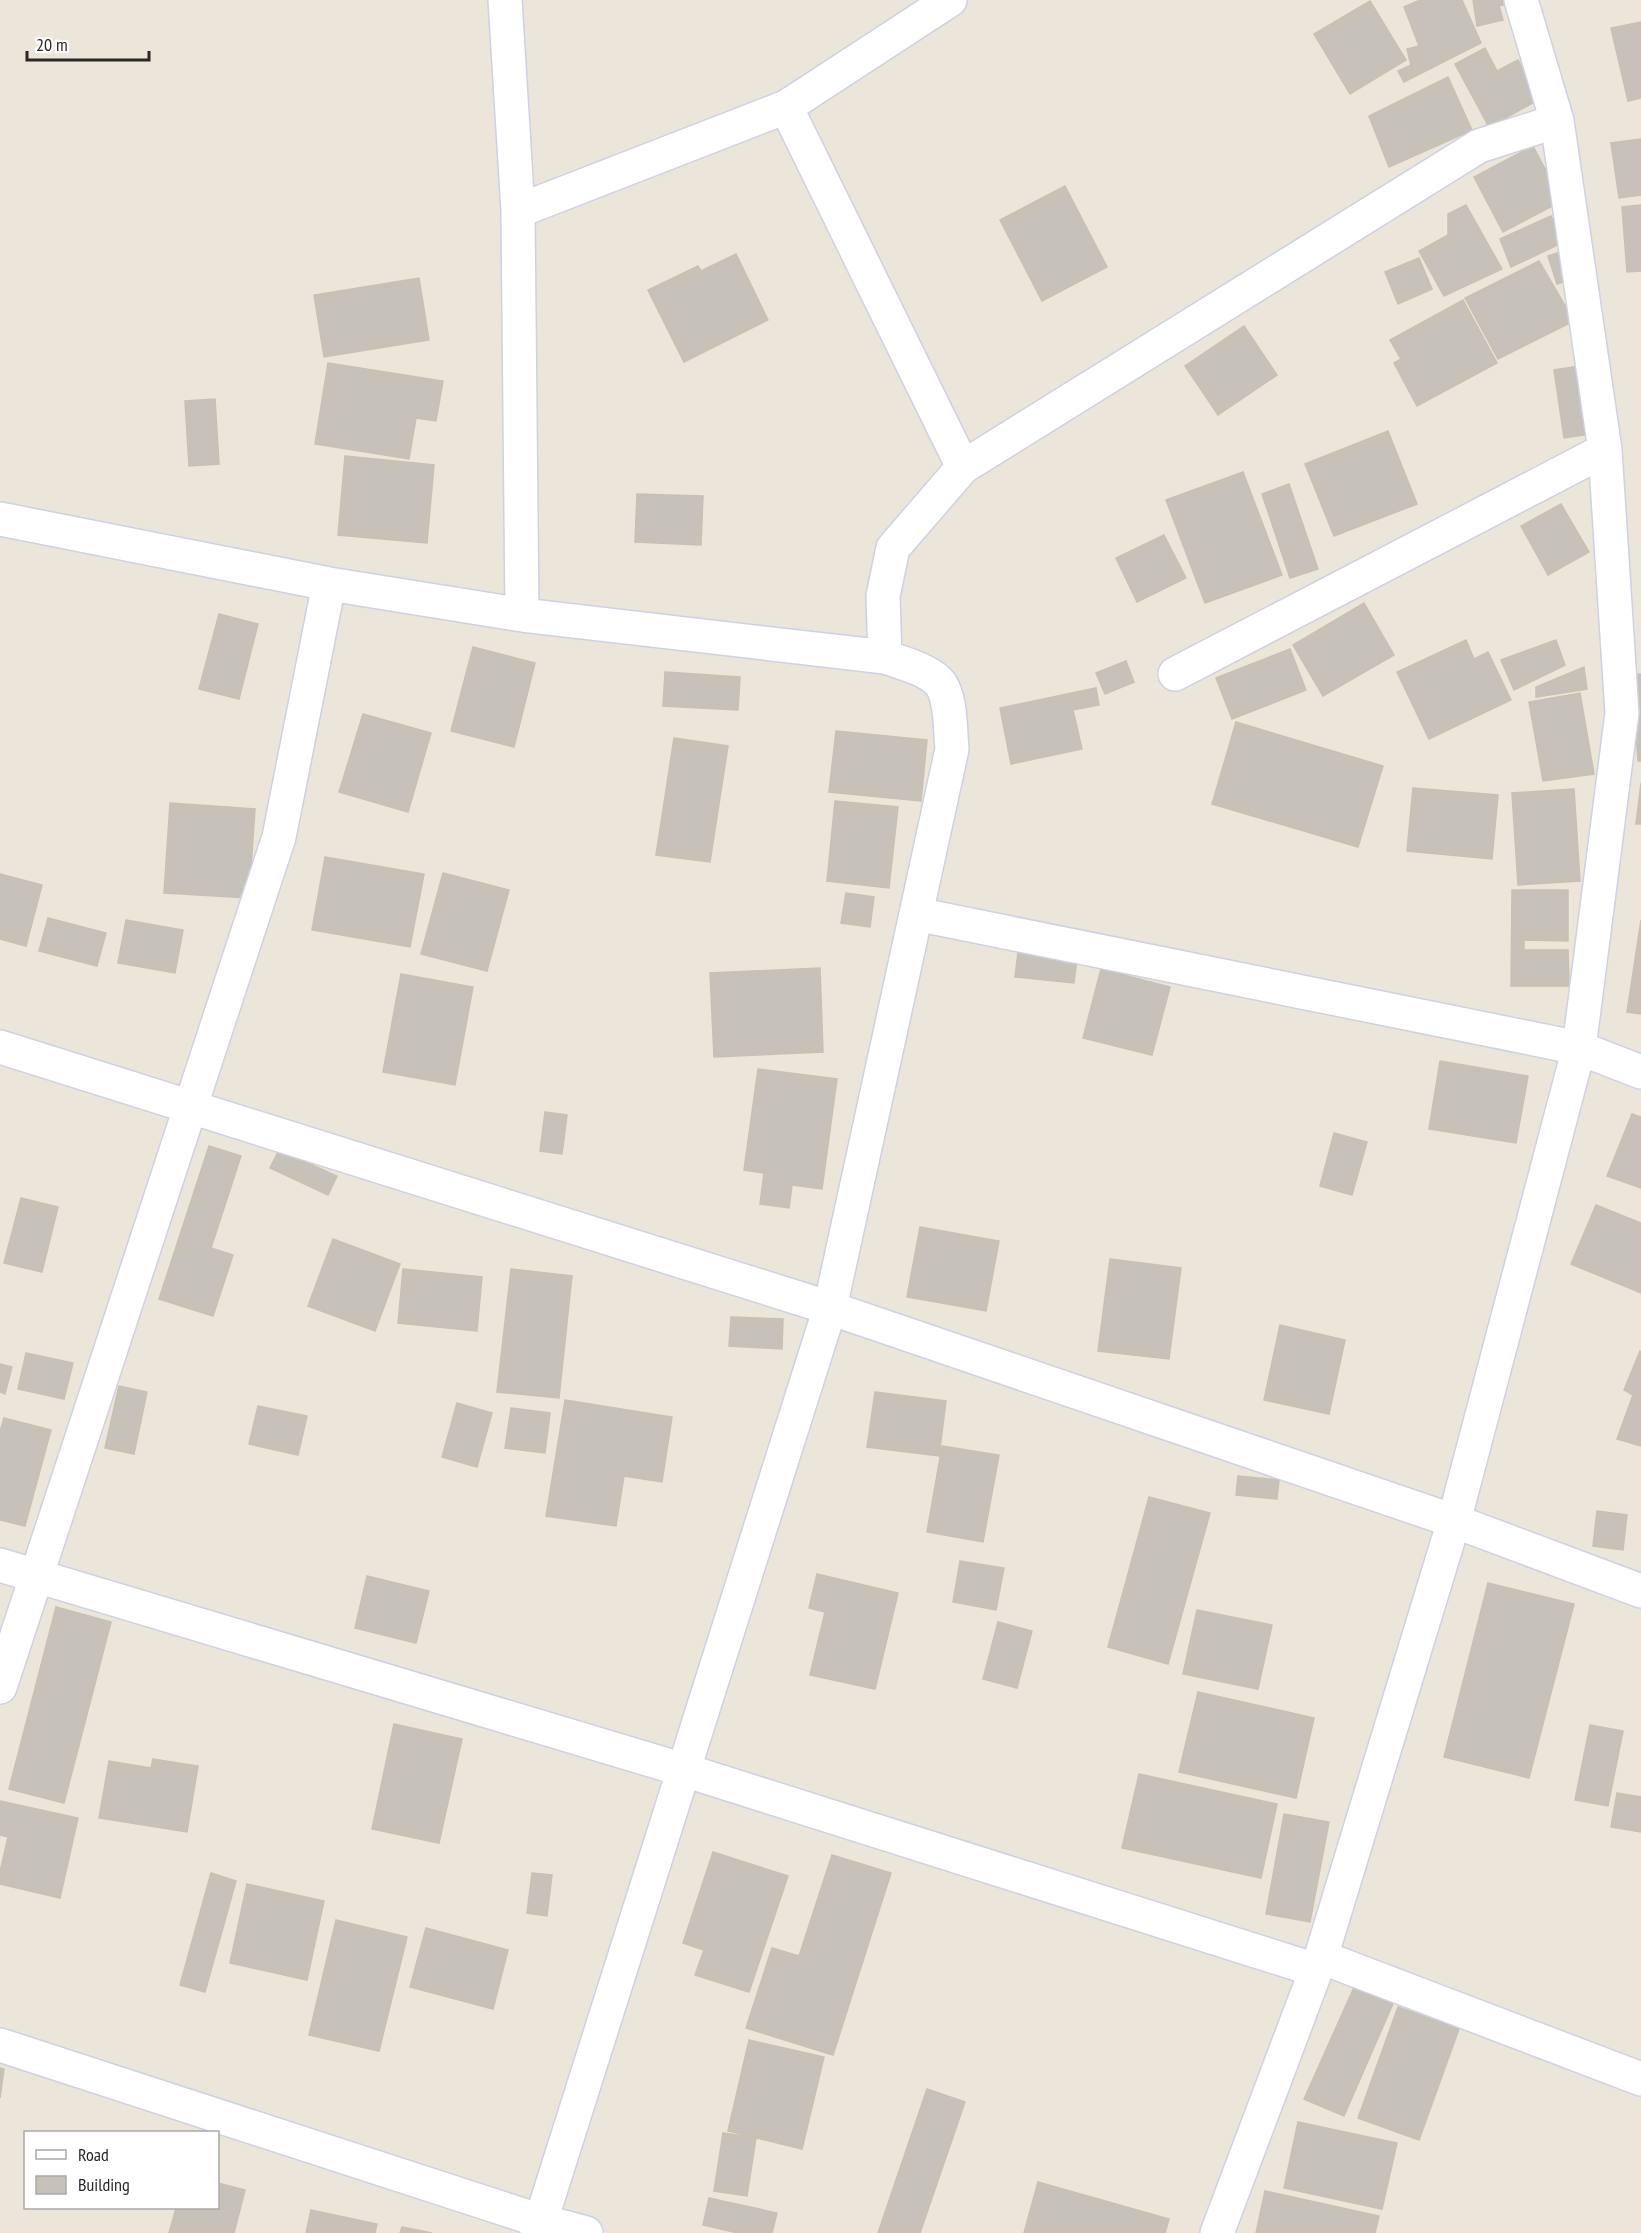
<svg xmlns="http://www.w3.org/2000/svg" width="1641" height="2233" viewBox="0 0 1641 2233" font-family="'PT Sans Narrow',sans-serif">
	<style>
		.building { fill: #c7c2b9; stroke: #c8c1b2; stroke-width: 1.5 }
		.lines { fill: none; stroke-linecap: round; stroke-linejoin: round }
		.minor-casing { stroke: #ced1e3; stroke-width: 36 }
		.minor { stroke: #fff; stroke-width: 33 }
	</style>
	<rect width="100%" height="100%" fill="#ece5d9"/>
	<path class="building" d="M1420 0H1462L1481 43 1404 82 1398 71 1411 65 1407 49 1419 46 1404 7Z
		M1473 0H1506L1507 4 1499 6 1503 20 1477 26Z
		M1370 1 1406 60 1350 94 1314 34Z
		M1641 22V98L1628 101 1611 28Z
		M1485 48 1497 71 1518 60 1540 99 1489 127 1455 64Z
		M1448 77 1472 130 1389 167 1369 116Z
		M1641 139V195L1619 198 1611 143Z
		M1533 146 1562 201 1503 232 1474 177Z
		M1065 186 1107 267 1042 301 1000 220Z
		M1466 205 1502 269 1444 296 1419 251 1448 235V214Z
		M1641 205V271L1627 272 1622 207Z
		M1551 216 1564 242 1511 267 1500 239Z
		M1570 249 1579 277 1557 284 1548 256Z
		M736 254 768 320 684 362 648 290 698 266 701 271Z
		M1419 258 1432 289 1398 304 1385 272Z
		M1539 261 1574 321 1498 359 1465 298Z
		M419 278 429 340 324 357 314 295Z
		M1463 300 1497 363 1417 406 1394 363 1401 359 1390 340Z
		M1244 326 1277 375 1218 415 1185 366Z
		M328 363 443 381 436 421 416 418 409 459 315 444Z
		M1586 365 1596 433 1564 438 1554 370Z
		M215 399 219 464 189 466 185 401Z
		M1388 431 1417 504 1334 536 1305 464Z
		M345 456 434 465 427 543 338 535Z
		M1243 472 1282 575 1205 603 1166 500Z
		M1289 484 1318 569 1290 578 1262 494Z
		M637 494 703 496 701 545 635 542Z
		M1561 504 1589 552 1548 575 1521 526Z
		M1164 535 1186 578 1137 602 1116 558Z
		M1364 603 1394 655 1323 696 1293 645Z
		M219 614 258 624 239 699 199 689Z
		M1466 640 1474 659 1488 652 1511 700 1429 739 1397 672Z
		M1556 640 1565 665 1514 690 1501 660Z
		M473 647 535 663 514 747 451 731Z
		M1290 649 1306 690 1232 719 1216 678Z
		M1126 661 1134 682 1105 694 1096 673Z
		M1584 667 1587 689 1536 697V687Z
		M665 672 740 677 738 710 663 706Z
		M1641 674V761H1638L1632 675Z
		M1096 688 1099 705 1073 710 1082 749 1011 764 1000 708Z
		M1580 693 1594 774 1543 781 1529 702Z
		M363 714 431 733 408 812 339 792Z
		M1236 722 1383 766 1358 847 1212 804Z
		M836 731 927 740 921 801 829 792Z
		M674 738 728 746 710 862 656 855Z
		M1641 783V824H1636Z
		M1413 788 1498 795 1492 859 1407 851Z
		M1574 789 1580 881 1518 885 1512 793Z
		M835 801 898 807 889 888 827 881Z
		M170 803 255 809 249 898 164 893Z
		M325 857 424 874 410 947 312 930Z
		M443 873 509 890 487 971 421 954Z
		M0 874 42 885 26 946 0 939Z
		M1512 890H1568V941L1524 940V950H1568L1569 986H1511Z
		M846 893 874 897 870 927 841 923Z
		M48 918 106 933 97 966 39 951Z
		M126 920 183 930 175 973 118 963Z
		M1641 920V1014L1627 1012Z
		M1018 952 1077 958 1074 983 1015 977Z
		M820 968 823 1052 714 1057 710 973Z
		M1101 969 1170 987 1152 1055 1083 1038Z
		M401 974 473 987 455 1085 383 1072Z
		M1440 1061 1528 1076 1516 1143 1429 1129Z
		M758 1069 837 1079 822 1189 792 1185 789 1208 760 1204 764 1173 744 1170Z
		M545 1112 567 1115 562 1154 540 1151Z
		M1632 1114 1641 1117V1188L1607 1176Z
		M1334 1133 1367 1142 1352 1195 1320 1186Z
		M209 1146 241 1156 211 1248 233 1255 213 1316 159 1299Z
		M279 1150 337 1176 328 1195 270 1168Z
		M21 1198 58 1207 42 1272 4 1263Z
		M1596 1205 1641 1223V1293L1571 1264Z
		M920 1227 999 1241 986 1311 907 1297Z
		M333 1239 400 1264 375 1331 308 1306Z
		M1110 1259 1181 1268 1169 1359 1098 1351Z
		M403 1269 482 1277 477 1331 398 1323Z
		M511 1269 572 1276 559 1398 497 1392Z
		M731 1317 783 1319 782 1349 729 1346Z
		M1280 1325 1345 1340 1329 1414 1264 1400Z
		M1640 1351 1641 1352V1446L1617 1439 1633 1395 1624 1390Z
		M26 1353 73 1363 64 1399 18 1389Z
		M0 1364 12 1367 5 1394 0 1392Z
		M119 1386 147 1392 134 1454 105 1448Z
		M875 1392 946 1401 939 1456 867 1447Z
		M565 1400 672 1417 662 1482 624 1476 616 1526 546 1516Z
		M457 1403 492 1413 477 1467 442 1457Z
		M258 1406 307 1416 298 1455 249 1444Z
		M511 1408 550 1413 545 1453 505 1448Z
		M4 1418 51 1430 25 1526 0 1520V1432Z
		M942 1446 999 1455 983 1542 927 1532Z
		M1238 1476 1279 1480 1277 1499 1236 1495Z
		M1149 1497 1210 1513 1168 1664 1108 1647Z
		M1597 1511 1627 1515 1623 1550 1593 1546Z
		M960 1561 1004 1568 996 1610 953 1602Z
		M817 1574 898 1593 875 1689 810 1675 825 1612 809 1608Z
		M367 1576 429 1591 416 1643 355 1628Z
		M1488 1583 1574 1604 1529 1778 1444 1757Z
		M56 1607 111 1622 64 1803 9 1789Z
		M1197 1610 1272 1625 1258 1689 1183 1674Z
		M998 1622 1032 1631 1017 1688 983 1679Z
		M1198 1692 1314 1718 1296 1798 1179 1772Z
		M394 1724 462 1739 439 1843 372 1829Z
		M1590 1725 1623 1731 1608 1806 1575 1800Z
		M153 1759 198 1766 187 1832 99 1818 109 1761 151 1768Z
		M1139 1774 1277 1804 1261 1878 1122 1848Z
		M1617 1793 1641 1797V1832L1611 1827Z
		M0 1801 78 1818 60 1898 0 1884V1872L8 1837 0 1835Z
		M1284 1814 1329 1822 1310 1922 1266 1914Z
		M713 1852 788 1876 749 1992 695 1975 704 1950 683 1943Z
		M832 1855 891 1873 833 2055 746 2028 772 1948 799 1956Z
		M211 1873 236 1881 205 1992 180 1985Z
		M532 1873 552 1875 547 1916 527 1913Z
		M247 1884 324 1901 307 1980 230 1963Z
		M336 1920 407 1937 379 2051 309 2035Z
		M426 1928 508 1950 493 2009 410 1987Z
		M1356 1983 1395 1999 1344 2116 1304 2099Z
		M1398 2007 1459 2029 1419 2140 1358 2118Z
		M749 2040 824 2057 802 2149 728 2131Z
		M0 2068 4 2069 0 2098Z
		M927 2089 965 2102 920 2233H878Z
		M1298 2122 1397 2143 1382 2209 1284 2188Z
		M723 2133 756 2138 747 2196 714 2191Z
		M1038 2182 1169 2219 1165 2233H1024Z
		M218 2183 245 2190 234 2233H169L176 2208H218Z
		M1265 2191 1379 2216 1375 2233H1256Z
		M709 2198 777 2213 772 2233H738L703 2225Z
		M311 2210 377 2224 375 2233H306Z
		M402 2227 432 2233H400Z"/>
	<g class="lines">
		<g class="minor-casing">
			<path id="minor" d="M505 0 518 211 522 615
				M786 107 963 467
				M518 211 786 107 950 0
				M0 519 329 584 522 615 885 657C902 663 923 668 937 680 952 693 950 731 952 749L830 1308 537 2233
				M885 657 883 596 893 548 963 467 1479 146 1557 121
				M1175 674 1605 450
				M916 914 1579 1048 1641 1072
				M0 1047 830 1308 1454 1521 1641 1591
				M0 1565 684 1770 1316 1970
				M0 1687 279 837 329 584
				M1321 1957 1641 2079
				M0 2045 541 2221 586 2233
				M1217 2233 1321 1957 1454 1521 1579 1048 1622 713 1605 450 1557 121 1521 0"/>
		</g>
		<use href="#minor" class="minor"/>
	</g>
	<rect x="24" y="2131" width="195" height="78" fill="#ffffff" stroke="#a9a9a9" stroke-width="1.5"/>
	<rect x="36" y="2150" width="30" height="9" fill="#ffffff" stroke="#a9a9a9" stroke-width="1.5"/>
	<text x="78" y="2161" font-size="18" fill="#282828">Road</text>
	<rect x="36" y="2176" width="30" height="18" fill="#c7c2b9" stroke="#a9a9a9" stroke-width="1.5"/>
	<text x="78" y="2191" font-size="18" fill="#282828">Building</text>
	<path d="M27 51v9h122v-9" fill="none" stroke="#282828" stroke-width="3"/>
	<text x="36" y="51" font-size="18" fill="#282828" stroke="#ffffff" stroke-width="4.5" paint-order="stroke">20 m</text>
</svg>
